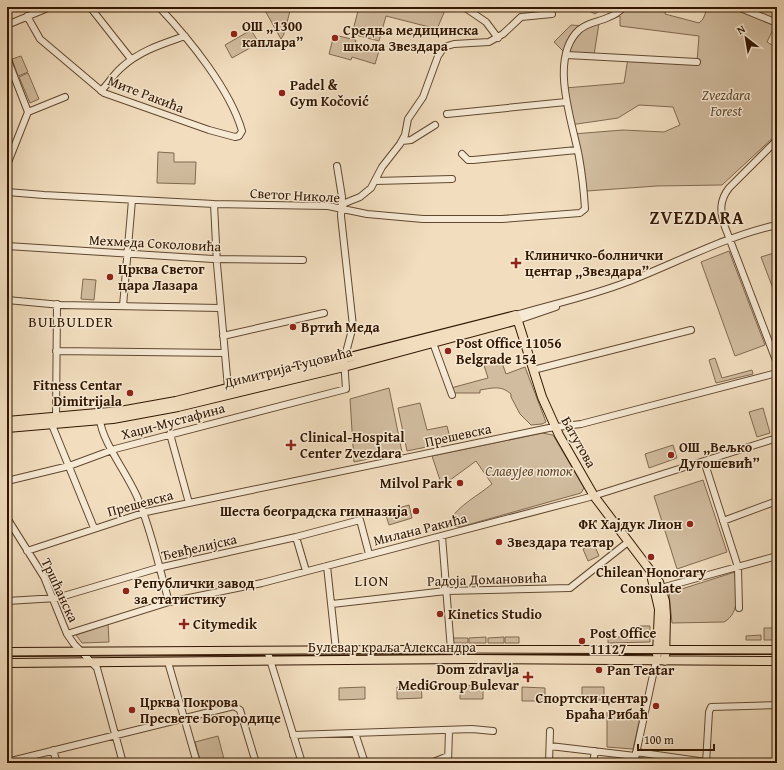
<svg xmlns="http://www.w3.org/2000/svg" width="784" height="770" viewBox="0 0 784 770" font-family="'Gentium Book Plus',serif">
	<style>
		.green { fill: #d1bc9f; stroke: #816950; fill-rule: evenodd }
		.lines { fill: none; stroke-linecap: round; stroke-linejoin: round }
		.minor-casing { stroke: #614830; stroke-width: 8 }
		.major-casing { stroke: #311600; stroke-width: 10 }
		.minor { stroke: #f7ead5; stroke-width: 6 }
		.major { stroke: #f2debf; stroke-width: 8 }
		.tram { stroke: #311600; stroke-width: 1 }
		.poi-dot { fill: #8f2418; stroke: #f7ead5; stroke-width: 1.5 }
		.labels { text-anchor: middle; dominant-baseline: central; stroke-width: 3; stroke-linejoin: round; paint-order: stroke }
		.poi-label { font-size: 14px; font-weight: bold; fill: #311600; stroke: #f7ead5; text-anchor: start }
		.street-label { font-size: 14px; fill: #311600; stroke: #f7ead5 }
		.park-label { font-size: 14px; font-style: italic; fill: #614830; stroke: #f7ead5 }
		.neighbourhood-label { font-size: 15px; letter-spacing: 1px; fill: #311600; stroke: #f7ead5 }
		.district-label { font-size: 18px; font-weight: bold; letter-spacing: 1px; fill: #311600; stroke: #f7ead5 }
	</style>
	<rect width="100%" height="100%" fill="#f2debf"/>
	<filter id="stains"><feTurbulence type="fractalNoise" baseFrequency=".005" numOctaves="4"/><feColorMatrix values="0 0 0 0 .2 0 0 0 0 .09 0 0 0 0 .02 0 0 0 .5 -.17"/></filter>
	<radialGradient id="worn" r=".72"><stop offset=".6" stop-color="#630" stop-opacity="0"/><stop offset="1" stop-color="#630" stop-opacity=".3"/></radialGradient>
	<path class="green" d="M263 7H291L284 34 281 39Z
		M359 7H444L446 8 437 29 386 16 379 41 352 34Z
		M582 7H604L595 14Z
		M624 7H666L665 14 699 23 703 19 708 7H777V21L767 42 777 48V134L722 185 657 186 587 191 573 134 623 130 664 132 680 125 673 107 639 105 618 118 570 125 565 88 624 83 628 58 567 55 554 42 571 25 584 26ZM620 16V26L699 36 697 62 594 55 599 23Z
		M251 30 259 43 232 58 225 45Z
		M334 35 356 40 355 44 379 51 375 64 352 57 351 60 329 54Z
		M21 56 28 72 18 76 12 59Z
		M28 73 39 99 30 103 19 77Z
		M158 152 174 153V162H196L195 184 157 183Z
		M729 251 765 345 735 356 701 262Z
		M777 252V299L761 257Z
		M83 279 96 280 94 300 81 299Z
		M500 357 506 374 525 367 546 422 542 424 531 425 520 414 511 397V394C501 385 493 388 480 390V393H454L451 388 488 378 483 362Z
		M715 358 722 378 752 370 753 374 716 383 709 360Z
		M389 388 402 452 354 462 350 399Z
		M420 403 427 430 447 426 451 442 407 451 398 408Z
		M763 408 770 433 757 437 749 412Z
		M542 433 553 435 584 488 581 493 460 527 453 526 450 520C459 505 479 495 492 484L476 461 442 486 432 456Z
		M673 445 677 458 649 468 645 454Z
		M703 480 727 552 677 569 654 496Z
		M409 505 412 518 389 525 385 512Z
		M594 544 599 556 588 561 583 549Z
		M735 572C735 589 742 612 724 622L672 623 669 593Z
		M108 624 109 642 82 643 76 635Z
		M640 626H650V642L608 643V637H623V631H639Z
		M764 628H777V640H764Z
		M761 635V640H746V636Z
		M486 637V643H469V638Z
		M504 637V643H488V638Z
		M505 637H519V643H505Z
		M452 638H468V643H452Z
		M483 685V699H460V686Z
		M421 686 422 698 397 699V687Z
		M365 687V699L339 700V688Z
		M522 687 545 688V701H522Z
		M582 687H604V700H582Z
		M607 712 641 713 633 749 607 747Z
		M218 736 225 763H201L195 742Z
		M636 757 667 761V763H635Z"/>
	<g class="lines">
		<g class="minor-casing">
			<path id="minor" d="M90 7 131 59
				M464 7 486 22 498 38
				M738 7 777 23
				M27 16 40 39 104 93 209 130 235 137 239 136 242 131C230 89 189 39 159 7
				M7 25 50 7
				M567 55 697 62
				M7 58 28 112
				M101 91C108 84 113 75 121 68 139 51 162 44 185 36
				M447 114 566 102
				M777 140 729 188C719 201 720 212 725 227L777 363
				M402 141 411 140 435 125
				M462 154 468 160H473L577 150
				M7 165 28 112 65 97
				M375 181 452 179
				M7 192 44 195 214 204 328 206 367 214 423 219H502L580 213 585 209C584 192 582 174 579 157 573 123 548 59 579 30 588 22 599 22 609 17 615 15 620 11 624 7
				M214 204 217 264 228 388
				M342 208 345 203 360 197 371 188 382 167 400 144 405 135 408 119 423 97 438 56 444 47 454 44 489 42 503 34 521 17 552 14
				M7 246 213 259 303 260
				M7 300 61 305 220 308
				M123 306 132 200
				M516 315C553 304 591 296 627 282 674 264 728 235 777 225
				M518 320 556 307
				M223 336 324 313
				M433 343 452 395
				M56 351 224 353
				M533 370 691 330
				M56 418 57 304
				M100 420C102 442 129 476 138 499 152 532 159 568 169 602
				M52 425 94 528
				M170 434 189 503
				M704 461 738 567 739 608
				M7 481 69 466 115 449 346 389 344 360 353 326 341 216 342 197 337 166
				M7 518 44 577 67 634 74 644 97 668 123 763
				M723 521 777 501
				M442 536 451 650
				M296 537 306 571
				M27 551 146 512 549 428 581 424 777 373
				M327 566 336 650
				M661 588 777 556
				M7 601 57 598 158 568 296 537 360 520 369 554
				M332 604 446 591 570 588 628 542
				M67 634 169 602 262 583 590 497 777 438
				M267 650 302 763
				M168 662 197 763
				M355 733 365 763
				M293 735 472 729 493 731
				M550 746 635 756
				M53 750 57 763
				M636 752 706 762 742 763
				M7 762 234 706 240 710 256 763
				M431 763 448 756
				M448 763 449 730
				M549 763 550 731
				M593 763 595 751
				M634 763 656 661
				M706 763 709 712 711 707 777 705"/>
		</g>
		<g class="major-casing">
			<path id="major" d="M7 421 120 411 176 401 516 315 542 397 559 435 594 496 659 582 665 601 666 616 665 661
				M7 428 113 419 178 407 344 367 518 320
				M652 579 659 609 657 654
				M7 652 412 650H777
				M7 663 467 659 777 661"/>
		</g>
		<use href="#minor" class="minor"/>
		<use href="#major" class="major"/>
		<path class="tram" d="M7 656 450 653 777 654"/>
	</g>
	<g class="poi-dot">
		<circle cx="234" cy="34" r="4"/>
		<circle cx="335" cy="38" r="4"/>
		<circle cx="282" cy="93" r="4"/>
		<path d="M514 257h4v4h4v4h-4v4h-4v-4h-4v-4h4z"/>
		<circle cx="110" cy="277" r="4"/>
		<circle cx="293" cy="327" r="4"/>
		<circle cx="448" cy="351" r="4"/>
		<circle cx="130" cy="393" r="4"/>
		<path d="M289 439h4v4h4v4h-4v4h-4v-4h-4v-4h4z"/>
		<circle cx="671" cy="455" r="4"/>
		<circle cx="460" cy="483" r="4"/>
		<circle cx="416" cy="511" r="4"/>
		<circle cx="690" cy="524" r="4"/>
		<circle cx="499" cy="542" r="4"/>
		<circle cx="651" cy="557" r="4"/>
		<circle cx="126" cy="591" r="4"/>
		<circle cx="440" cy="614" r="4"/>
		<path d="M182 618h4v4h4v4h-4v4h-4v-4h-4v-4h4z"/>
		<circle cx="582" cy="641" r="4"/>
		<circle cx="599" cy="670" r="4"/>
		<path d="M526 671h4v4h4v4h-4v4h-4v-4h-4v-4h4z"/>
		<circle cx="656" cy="706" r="4"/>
		<circle cx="132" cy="710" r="4"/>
	</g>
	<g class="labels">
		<g class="poi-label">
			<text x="242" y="26">ОШ „1300<tspan x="242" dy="16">каплара”</tspan></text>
			<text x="343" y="30">Средња медицинска<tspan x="343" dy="16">школа Звездара</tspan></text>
			<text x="290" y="85">Padel &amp;<tspan x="290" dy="16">Gym Kočović</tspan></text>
			<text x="525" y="255">Клиничко-болнички<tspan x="525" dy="16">центар „Звездара”</tspan></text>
			<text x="118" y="269">Црква Светог<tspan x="118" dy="16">цара Лазара</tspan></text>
			<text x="301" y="327">Вртић Меда</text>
			<text x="456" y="343">Post Office 11056<tspan x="456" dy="16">Belgrade 154</tspan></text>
			<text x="122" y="385" text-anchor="end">Fitness Centar<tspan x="122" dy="16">Dimitrijala</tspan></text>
			<text x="300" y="437">Clinical-Hospital<tspan x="300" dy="16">Center Zvezdara</tspan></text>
			<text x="679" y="447">ОШ „Вељко<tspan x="679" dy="16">Дугошевић”</tspan></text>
			<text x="452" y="483" text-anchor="end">Milvol Park</text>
			<text x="408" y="511" text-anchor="end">Шеста београдска гимназија</text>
			<text x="682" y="524" text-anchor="end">ФК Хајдук Лион</text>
			<text x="507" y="542">Звездара театар</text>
			<text x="651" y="572" text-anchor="middle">Chilean Honorary<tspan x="651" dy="16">Consulate</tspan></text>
			<text x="134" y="583">Републички завод<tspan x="134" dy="16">за статистику</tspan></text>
			<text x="448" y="614">Kinetics Studio</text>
			<text x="193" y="624">Citymedik</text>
			<text x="590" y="633">Post Office<tspan x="590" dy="16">11127</tspan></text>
			<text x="519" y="669" text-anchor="end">Dom zdravlja<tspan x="519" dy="16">MediGroup Bulevar</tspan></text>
			<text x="607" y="670">Pan Teatar</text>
			<text x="648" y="698" text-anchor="end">Спортски центар<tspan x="648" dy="16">Браћа Рибаћ</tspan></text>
			<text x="140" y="702">Црква Покрова<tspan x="140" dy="16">Пресвете Богородице</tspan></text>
		</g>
		<g class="street-label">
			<text transform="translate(146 94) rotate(21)">Мите Ракића</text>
			<text transform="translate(295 195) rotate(3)">Светог Николе</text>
			<text transform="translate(155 243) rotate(3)">Мехмеда Соколовића</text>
			<text transform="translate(288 367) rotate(-14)">Димитрија Туцовића</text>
			<text transform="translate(173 421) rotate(-15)">Хаџи-Мустафина</text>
			<text transform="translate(458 435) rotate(-12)">Прешевска</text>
			<text transform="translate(579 442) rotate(61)">Батутова</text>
			<text transform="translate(140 503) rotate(-15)">Прешевска</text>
			<text transform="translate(420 529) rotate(-14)">Милана Ракића</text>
			<text transform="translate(199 547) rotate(-13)">Ђевђелијска</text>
			<text transform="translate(487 579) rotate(-2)">Радоја Домановића</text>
			<text transform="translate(60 590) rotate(65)">Тршћанска</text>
			<text x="392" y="647">Булевар краља Александра</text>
		</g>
		<g class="park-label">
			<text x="726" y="95">Zvezdara<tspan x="726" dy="16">Forest</tspan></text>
			<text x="529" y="471">Славујев поток</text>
		</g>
		<g class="neighbourhood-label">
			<text x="71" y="321">BULBULDER</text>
			<text x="372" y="580">LION</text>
		</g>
		<g class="district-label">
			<text x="697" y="217">ZVEZDARA</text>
		</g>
	</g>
	<rect width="784" height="770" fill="none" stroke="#f2debf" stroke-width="24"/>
	<rect x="8" y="8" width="768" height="754" fill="none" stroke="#311600" stroke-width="2"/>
	<rect x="12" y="12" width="760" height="746" fill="none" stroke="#311600"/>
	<g transform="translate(746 38) rotate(329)" stroke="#f7ead5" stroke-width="3" paint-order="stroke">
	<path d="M0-3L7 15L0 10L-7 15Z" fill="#311600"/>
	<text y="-6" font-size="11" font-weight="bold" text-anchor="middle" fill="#311600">N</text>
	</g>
	<path d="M638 744v6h76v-6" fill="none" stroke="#311600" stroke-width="2"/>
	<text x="644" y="744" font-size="12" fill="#311600" stroke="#f7ead5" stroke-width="3" paint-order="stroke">100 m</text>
	<rect width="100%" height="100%" filter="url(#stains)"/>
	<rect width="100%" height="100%" fill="url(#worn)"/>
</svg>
